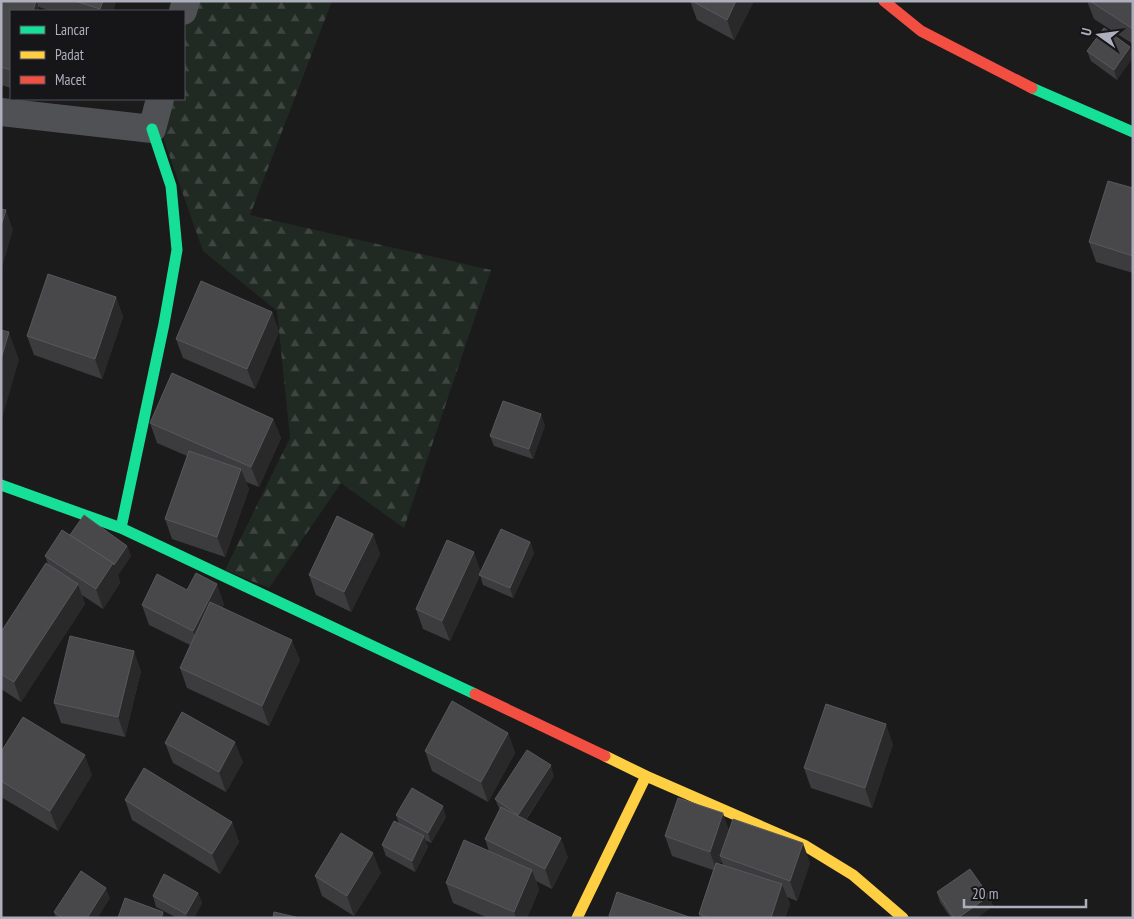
<svg xmlns="http://www.w3.org/2000/svg" width="1134" height="919" viewBox="0 0 1134 919" font-family="'PT Sans Narrow',sans-serif">
	<style>
		.forest { fill: url(#forest-firs) }
		.lines { fill: none; stroke-linecap: round; stroke-linejoin: round }
		.street { stroke: #4f5155; stroke-width: 28 }
		.fast { stroke: #16e098; stroke-width: 11 }
		.slow { stroke: #ffcf43; stroke-width: 11 }
		.jam { stroke: #f24e42; stroke-width: 11 }
		.wall { fill: #3c3c3e; fill-rule: evenodd }
		.shaded-wall { fill: #29292a }
		.building { fill: #48484b; stroke: #58585d }
	</style>
	<defs>
		<pattern id="forest-firs" width="22" height="20" patternUnits="userSpaceOnUse" patternTransform="scale(1.25)"><rect width="22" height="20" fill="#212923"/><path d="M5 1l3.5 6h-7zM16 11l3.5 6h-7z" fill="#3f4641"/></pattern>
	</defs>
	<rect width="100%" height="100%" fill="#1b1b1c"/>
	<path class="forest" d="M191 1H332L250 215 491 270 404 528 341 483 269 588 225 570 290 438 277 311 203 251 159 126 166 99H184V29Z"/>
	<g class="lines">
		<path class="street" d="M183 11 186 1
			M1 112 152 129 160 99"/>
		<path class="fast" d="M1032 88 1133 132
			M1 485 121 528 475 694
			M121 528 164 324 177 250 171 186 152 129"/>
		<path class="slow" d="M646 776 804 845 853 875 903 918
			M577 918 646 776 605 756"/>
		<path class="jam" d="M884 1 921 31 1032 88
			M475 694 605 756"/>
	</g>
	<path class="wall" d="M1 1H116L113 11H51L39 7 11 11V88L1 85Z
		M690 1H754L734 40 697 20Z
		M1087 1H1133V44L1094 19Z
		M1130 47 1117 80 1091 61 1087 51Z
		M1133 188V273L1096 262 1089 242Z
		M116 297 123 317 102 379 34 355 27 336Z
		M272 312 279 332 255 389 183 358 176 339Z
		M273 419 281 438 259 487 246 482 249 489 225 557 172 539 165 519 187 456 157 443 150 423Z
		M545 425 533 459 494 446 490 436Z
		M373 534 380 554 351 612 316 595 309 575Z
		M70 535 127 546 131 556 118 575 120 583 103 609 82 595 85 604 21 702 1 689V632L48 564 45 556Z
		M530 542 534 553 513 598 483 585 480 575 450 641 423 629 416 609 481 572Z
		M187 590 224 604 222 607 300 660 269 726 187 688 180 668 190 645 149 625 142 605Z
		M141 671 125 737 61 723 54 703Z
		M508 733 515 753 488 802 432 771 425 751Z
		M165 743 243 762 226 792 173 763Z
		M893 744 872 808 811 788 804 768Z
		M1 752 92 775 58 831 1 797Z
		M554 776 526 820 568 857 552 889 536 881 539 890 527 918H488L453 903 446 883 489 851 485 839 500 810 495 799Z
		M125 800 232 822 239 842 220 874 132 820Z
		M396 815 446 817 431 843 425 840 428 847 415 872 386 856 382 845 399 824Z
		M729 830 810 863 797 901 787 897 790 904 785 918H700L699 914 713 870 672 856 665 836ZM721 860 723 865 720 864Z
		M381 873 354 916 322 896 315 876Z
		M937 892 989 896 993 906 977 918H951L940 902Z
		M198 893 202 903 194 918H177L156 907 153 896Z
		M110 898 97 918H56L54 912Z"/>
	<path class="shaded-wall" d="M36 1 40 11H33Z
		M103 1H116L113 11H101L100 9Z
		M736 1H754L734 40 727 20Z
		M1130 47 1133 55V58L1117 80 1114 70Z
		M6 210 13 230 1 271V226Z
		M116 297 123 317 102 379 95 359Z
		M272 312 279 332 255 389 247 369Z
		M9 332 19 360 1 422V359Z
		M541 414 545 425 533 459 529 449Z
		M273 419 281 438 259 487 251 467Z
		M241 469 249 489 225 557 217 537Z
		M373 534 380 554 351 612 344 592Z
		M530 542 534 553 513 598 510 588Z
		M127 546 131 556 118 575 120 583 103 609 96 589 113 563Z
		M474 552 481 572 450 641 442 621Z
		M78 584 85 604 21 702 14 682Z
		M217 584 224 604 201 651 193 631Z
		M292 640 300 660 269 726 262 706Z
		M134 651 141 671 125 737 118 717Z
		M886 724 893 744 872 808 865 788Z
		M508 733 515 753 488 802 481 782Z
		M235 742 243 762 226 792 219 772Z
		M85 755 92 775 58 831 50 811Z
		M551 765 554 776 522 825 518 815Z
		M443 806 446 817 431 843 428 833Z
		M723 813 730 833 720 856 721 860 717 872 710 852Z
		M232 822 239 842 220 874 212 854Z
		M424 836 428 847 415 872 412 861Z
		M561 838 568 857 552 889 545 869Z
		M803 843 810 863 797 901 790 881Z
		M373 853 381 873 354 916 347 896Z
		M532 870 539 890 527 918H516L514 912Z
		M782 884 790 904 785 918H771Z
		M106 888 110 898 97 918H87Z
		M198 893 202 903 194 918H188L186 914Z
		M989 896 993 906 977 918H958Z
		M163 912 165 918H161Z"/>
	<path class="building" d="M1 1H36L33 11H11V70L1 67Z
		M75 1H103L100 9Z
		M692 1H736L727 20Z
		M1090 1H1133V29Z
		M1104 28 1130 47 1114 70 1087 51Z
		M1108 181 1133 188V256L1089 242Z
		M1 209 6 210 1 226Z
		M48 274 116 297 95 359 27 336Z
		M201 281 272 312 247 369 176 339Z
		M1 330 9 332 1 359Z
		M172 373 273 419 251 467 150 423Z
		M503 401 541 414 529 449 490 436Z
		M189 451 241 469 217 537 165 519Z
		M84 515 127 546 114 565 113 563 70 535Z
		M337 516 373 534 344 592 309 575Z
		M501 529 530 542 510 588 479 575Z
		M62 530 113 563 96 589 45 556Z
		M447 540 474 552 442 621 416 609Z
		M46 563 78 584 14 682 1 674V632Z
		M196 573 217 584 193 631 142 605 157 574 187 590Z
		M210 602 292 640 262 706 180 668Z
		M70 636 134 651 118 717 54 703Z
		M452 701 508 733 481 782 425 751Z
		M826 704 886 724 865 788 804 768Z
		M182 712 235 742 219 772 165 743Z
		M23 717 85 755 50 811 1 781V752Z
		M527 750 551 765 518 815 495 799Z
		M144 768 232 822 212 854 125 800Z
		M412 788 443 806 428 833 396 815Z
		M678 798 723 813 710 852 665 836Z
		M501 807 561 838 545 869 485 839Z
		M733 819 803 843 790 881 720 856Z
		M394 821 424 836 412 861 382 845Z
		M341 833 373 853 347 896 315 876Z
		M464 840 532 870 514 912 446 883Z
		M716 863 782 884 771 918H709L699 914Z
		M970 869 989 896 958 918H954L937 892Z
		M81 871 106 888 87 918H63L54 912Z
		M164 874 198 893 186 914 153 896Z
		M617 892 692 918H613L609 916Z
		M125 898 163 912 161 918H118Z
		M274 912 300 918H273Z"/>
	<rect width="1134" height="919" fill="none" stroke="#adb0bc" stroke-width="5"/>
	<rect x="10" y="10" width="175" height="90" fill="#161518" stroke="#52535a"/>
	<rect x="20" y="26" width="25" height="8" fill="#16e098" stroke="#52535a"/>
	<text x="55" y="35" font-size="15" fill="#adb0bc">Lancar</text>
	<rect x="20" y="51" width="25" height="8" fill="#ffcf43" stroke="#52535a"/>
	<text x="55" y="60" font-size="15" fill="#adb0bc">Padat</text>
	<rect x="20" y="76" width="25" height="8" fill="#f24e42" stroke="#52535a"/>
	<text x="55" y="85" font-size="15" fill="#adb0bc">Macet</text>
	<g transform="translate(1099 35) rotate(284)" stroke="#161518" stroke-width="4" paint-order="stroke">
	<path d="M0-4L9 19L0 12L-9 19Z" fill="#adb0bc"/>
	<text y="-8" font-size="14" font-weight="bold" text-anchor="middle" fill="#adb0bc">U</text>
	</g>
	<path d="M964 899v8h122v-8" fill="none" stroke="#adb0bc" stroke-width="2.5"/>
	<text x="972" y="899" font-size="15" fill="#adb0bc" stroke="#161518" stroke-width="4" paint-order="stroke">20 m</text>
</svg>
